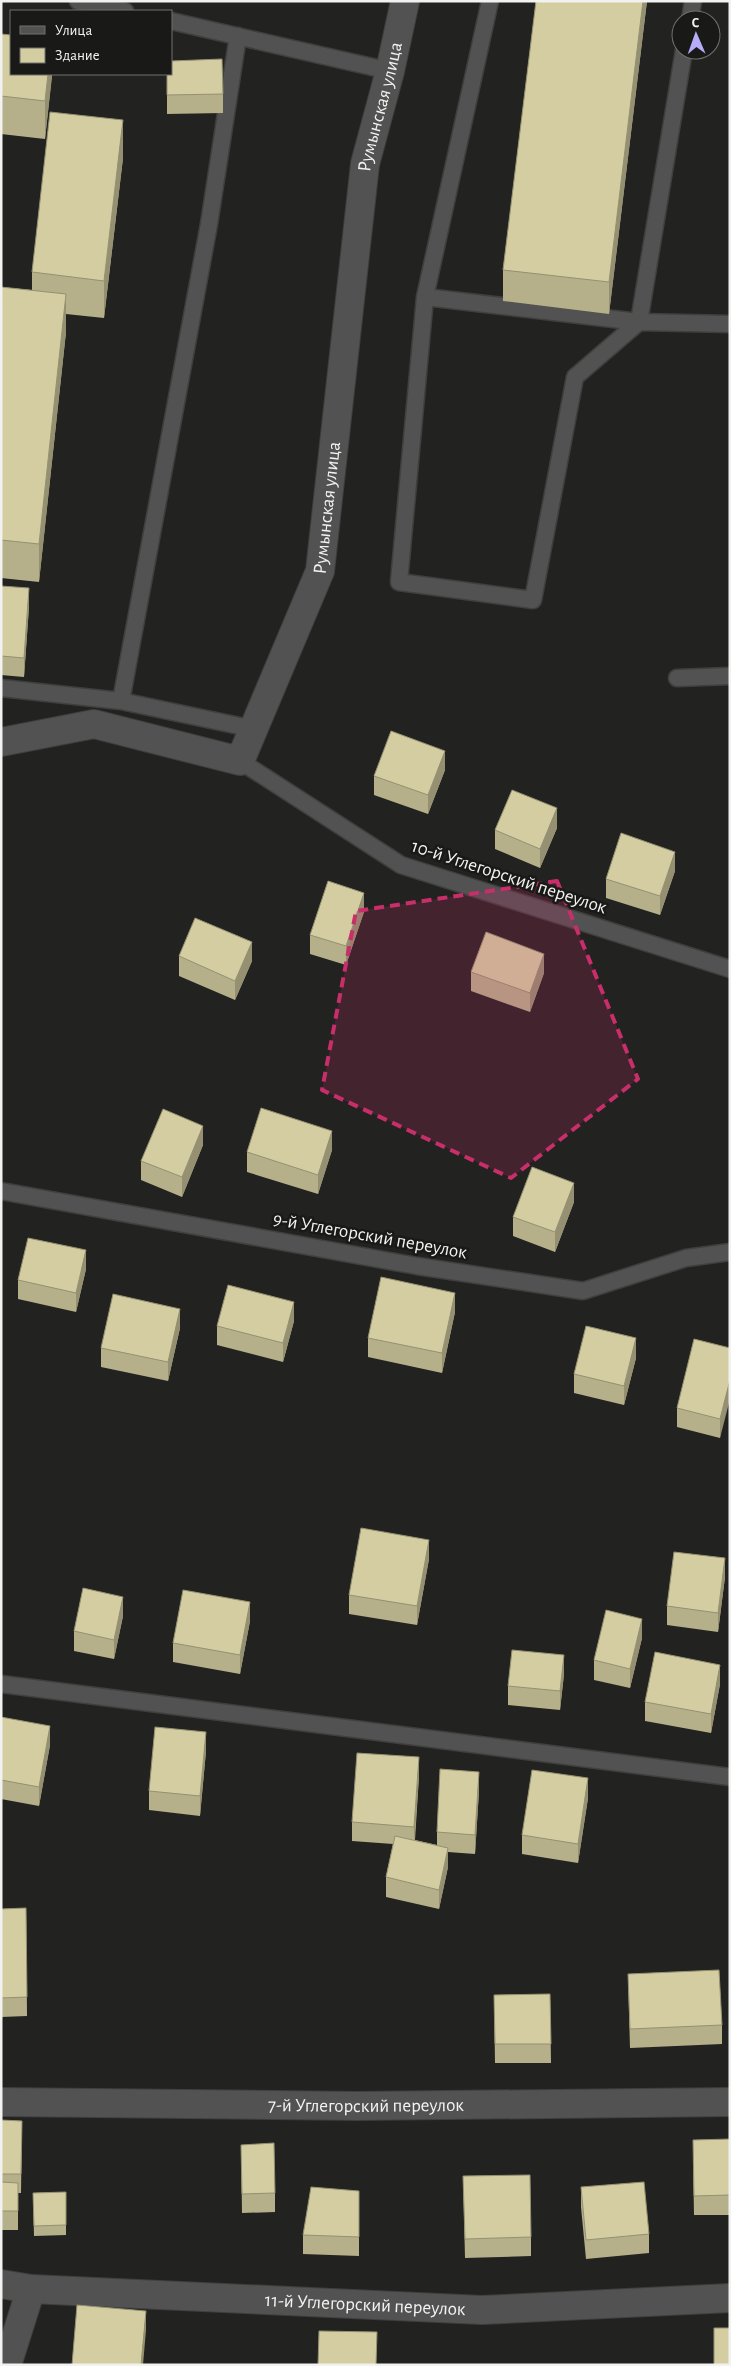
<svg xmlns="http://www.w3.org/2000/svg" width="731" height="2366" viewBox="0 0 731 2366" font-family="'Alegreya Sans',sans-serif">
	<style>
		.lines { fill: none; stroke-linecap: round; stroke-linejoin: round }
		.service-casing { stroke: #3f3f3d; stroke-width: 19 }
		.minor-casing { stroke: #3f3f3d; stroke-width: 30 }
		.service { stroke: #525253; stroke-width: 16 }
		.minor { stroke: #525253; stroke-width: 28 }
		.wall { fill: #b5b08a }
		.shaded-wall { fill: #949071 }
		.building { fill: #d3cda1; stroke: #949071 }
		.marked { fill: #c72e6a; fill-opacity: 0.2; stroke: #c72e6a; stroke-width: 4; stroke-dasharray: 10 6; stroke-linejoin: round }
		.labels { text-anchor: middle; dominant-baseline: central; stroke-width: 5; stroke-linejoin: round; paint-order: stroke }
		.street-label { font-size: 19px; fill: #f2f2f0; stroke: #191917 }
	</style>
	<rect width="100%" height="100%" fill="#222220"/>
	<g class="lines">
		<g class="service-casing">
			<path id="service" d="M78 1 125 11
				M490 1 425 297 639 322 684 50
				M690 20 693 1
				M171 21 390 71
				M425 297 399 582 533 600 575 377 639 322 730 324
				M677 678 730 676
				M1 688 121 701 254 729
				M121 701 209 224 238 36
				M240 761 401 865 730 969
				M1 1191 417 1266 583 1291 686 1258 730 1252
				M1 1684 730 1777"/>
		</g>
		<g class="minor-casing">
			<g id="minor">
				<path id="s1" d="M1 742 94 724 240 761 320 571 365 164 390 71 405 1"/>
				<path id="s2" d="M1 2102 358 2106 730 2102"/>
				<path id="s3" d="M1 2284 31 2289 482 2310 730 2298"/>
				<path d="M7 2365 31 2289"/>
			</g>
		</g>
		<use href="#service" class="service"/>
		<use href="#minor" class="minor"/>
	</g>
	<path class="wall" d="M536 1H647L609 314 503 301V270Z
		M1 34 52 74 45 139 1 134Z
		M167 74 223 94V113L167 114Z
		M123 158 104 318 66 314V332L39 582 1 578V287L32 290V272Z
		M1 586 29 607 24 677 1 675Z
		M445 770 428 814 374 795V776Z
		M557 828 540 868 495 849V830Z
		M675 871 660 915 606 898V879Z
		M364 912 346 965 310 954V935Z
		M179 956 252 961 235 1000 179 976Z
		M471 972 544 973 530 1012 471 991Z
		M203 1145 182 1197 141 1180V1161Z
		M332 1150 318 1194 247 1172V1152Z
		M574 1202 555 1252 513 1236V1217Z
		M86 1269 76 1312 18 1299V1280Z
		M455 1312 442 1373 368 1357V1338Z
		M294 1321 283 1362 217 1345V1326Z
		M180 1328 168 1381 101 1367V1348Z
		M730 1348 720 1438 677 1427V1408Z
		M636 1358 624 1405 574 1393V1374Z
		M429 1559 417 1625 349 1614V1595Z
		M725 1577 718 1632 667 1625V1606Z
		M123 1616 114 1659 74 1651V1631Z
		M250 1621 240 1674 173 1662V1643Z
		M642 1638 630 1688 594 1680V1660Z
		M564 1674 560 1710 508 1705V1686Z
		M720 1684 711 1733 645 1721V1702Z
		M1 1717 50 1745 39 1806 1 1799Z
		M206 1751 200 1816 149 1810V1791Z
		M419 1776 415 1840 437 1845V1832L479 1791 475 1854 448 1852V1867L439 1909 386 1897V1877L393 1844 352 1841V1822Z
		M588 1798 578 1863 522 1854V1835Z
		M26 1908 27 2016 1 2017V1909Z
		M628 1974 722 2025V2044L630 2048Z
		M550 1994 551 2063H495L494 1995Z
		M1 2120 22 2121 21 2193H18V2230H1Z
		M730 2139V2215H694L693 2159Z
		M241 2145 275 2193V2212L242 2213Z
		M463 2176 531 2237V2256L465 2258Z
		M581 2187 649 2234V2253L586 2259 581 2207Z
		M359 2191V2256L303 2254V2235Z
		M66 2192V2235L34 2236 33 2193Z"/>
	<path class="shaded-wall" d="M643 1H647L609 314V282Z
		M48 74H52V77L45 139V101Z
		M123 120V158L104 318V281Z
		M66 294V332L39 582V544Z
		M29 588V607L24 677V658Z
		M445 751V770L428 814V795Z
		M557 808V828L540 868V849Z
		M675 852V871L660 915V896Z
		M364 893V912L346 965V946Z
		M252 942V961L235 1000V981Z
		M544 954V973L530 1012V993Z
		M203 1126V1145L182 1197V1177Z
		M332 1131V1150L318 1194V1175Z
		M574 1183V1202L555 1252V1232Z
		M86 1250V1269L76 1312V1293Z
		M455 1293V1312L442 1373V1353Z
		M294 1302V1321L283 1362V1343Z
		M180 1309V1328L168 1381V1362Z
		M636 1338V1358L624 1405V1386Z
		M730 1380V1399L720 1438V1419Z
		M429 1540V1559L417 1625V1606Z
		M725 1558V1577L718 1632V1613Z
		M123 1597V1616L114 1659V1640Z
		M250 1602V1621L240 1674V1655Z
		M642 1619V1638L630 1688V1669Z
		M564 1655V1674L560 1710V1691Z
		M720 1665V1684L711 1733V1714Z
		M50 1726V1745L39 1806V1787Z
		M206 1732V1751L200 1816V1796Z
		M419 1757V1776L414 1846V1827Z
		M479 1772V1791L475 1854V1835Z
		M588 1778V1798L578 1863V1844Z
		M448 1848V1867L439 1909V1890Z
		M146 2311V2330L143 2365H141Z"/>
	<path class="building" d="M536 1H643L609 282 503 270Z
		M1 34 11 35V74H48L45 101 1 96Z
		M222 59 223 94 167 95V74H171V61Z
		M50 112 123 120 104 281 32 272Z
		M1 287 66 294 39 544 1 540Z
		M1 586 29 588 24 658 1 656Z
		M391 731 445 751 428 795 374 776Z
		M512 790 557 808 540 849 495 830Z
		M621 833 675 852 660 896 606 879Z
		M328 881 364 893 346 946 310 935Z
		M195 918 252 942 235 981 179 956Z
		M486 932 544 954 530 993 471 972Z
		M261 1108 332 1131 318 1175 247 1152Z
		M163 1109 203 1126 182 1177 141 1161Z
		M532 1167 574 1183 555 1232 513 1217Z
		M28 1238 86 1250 76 1293 18 1280Z
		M381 1277 455 1293 442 1353 368 1338Z
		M228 1285 294 1302 283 1343 217 1326Z
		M113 1294 180 1309 168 1362 101 1348Z
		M586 1326 636 1338 624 1386 574 1374Z
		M694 1339 730 1348V1380L720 1419 677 1408Z
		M361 1528 429 1540 417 1606 349 1595Z
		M674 1552 725 1558 718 1613 667 1606Z
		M83 1588 123 1597 114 1640 74 1631Z
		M183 1590 250 1602 240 1655 173 1643Z
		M606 1610 642 1619 630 1669 594 1660Z
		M512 1650 564 1655 560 1691 508 1686Z
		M655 1652 720 1665 711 1714 645 1702Z
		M1 1717 50 1726 39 1787 1 1780Z
		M155 1727 206 1732 200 1796 149 1791Z
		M357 1753 419 1757 414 1827 352 1822Z
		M440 1769 479 1772 475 1835 437 1832Z
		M532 1770 588 1778 578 1844 522 1835Z
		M395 1836 448 1848 439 1890 386 1877Z
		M26 1908 27 1997 1 1998V1909Z
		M719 1970 722 2025 630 2029 628 1974Z
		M550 1994 551 2044H495L494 1995Z
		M1 2120 22 2121 21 2174H1Z
		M730 2139V2195L694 2196 693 2140Z
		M274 2143 275 2193 242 2194 241 2145Z
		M530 2175 531 2237 465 2239 463 2176Z
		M1 2182 18 2183V2211H1Z
		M644 2182 649 2234 586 2240 581 2187Z
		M311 2187 359 2191V2237L303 2235Z
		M66 2192V2225L34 2226 33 2193Z
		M77 2305 146 2311 141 2365H72Z
		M714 2328H730V2365H714Z
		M319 2331 377 2332 376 2365H318Z"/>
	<path class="marked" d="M557 881 638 1079 511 1178 322 1090 356 911Z"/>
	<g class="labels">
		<g class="street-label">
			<text stroke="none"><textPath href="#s1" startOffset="920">Румынская улица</textPath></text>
			<text stroke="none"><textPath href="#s1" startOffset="515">Румынская улица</textPath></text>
			<text transform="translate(509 877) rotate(18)">10-й Углегорский переулок</text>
			<text transform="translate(370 1236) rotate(10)">9-й Углегорский переулок</text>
			<text stroke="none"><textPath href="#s2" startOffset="365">7-й Углегорский переулок</textPath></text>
			<text stroke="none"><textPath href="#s3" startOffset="365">11-й Углегорский переулок</textPath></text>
		</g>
	</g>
	<rect width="731" height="2366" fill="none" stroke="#f2f2f0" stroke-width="5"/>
	<rect x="10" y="10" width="162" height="65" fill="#191917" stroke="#70706e"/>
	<rect x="20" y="26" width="25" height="8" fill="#525253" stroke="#70706e"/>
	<text x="55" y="35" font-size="15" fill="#f2f2f0">Улица</text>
	<rect x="20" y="48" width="25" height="15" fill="#d3cda1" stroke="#70706e"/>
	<text x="55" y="60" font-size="15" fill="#f2f2f0">Здание</text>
	<g transform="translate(696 35) rotate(358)"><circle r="24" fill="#191917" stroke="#70706e"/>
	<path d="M0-4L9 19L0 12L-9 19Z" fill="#b6acf8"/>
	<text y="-8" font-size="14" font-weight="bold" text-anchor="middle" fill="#f2f2f0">С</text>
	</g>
</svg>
